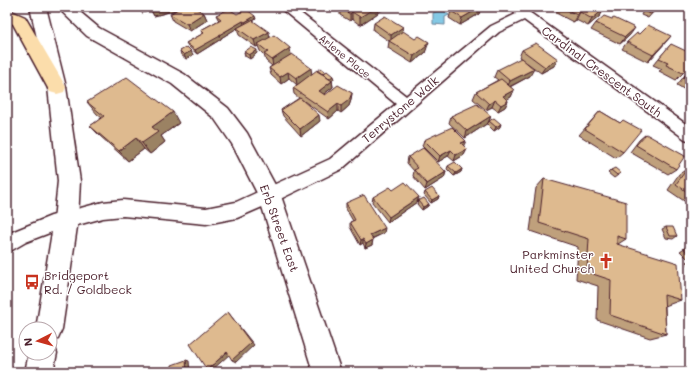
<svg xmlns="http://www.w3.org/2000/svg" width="697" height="379" viewBox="0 0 697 379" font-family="Mali,sans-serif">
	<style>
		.water { fill: #84c9e5; stroke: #6d859b }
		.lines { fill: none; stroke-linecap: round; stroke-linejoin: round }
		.street-casing { stroke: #4a1f2b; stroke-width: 3 }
		.secondary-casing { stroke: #4a1f2b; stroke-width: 3 }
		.highway-casing { stroke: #4a1f2b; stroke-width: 3 }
		.street { fill: #fff; fill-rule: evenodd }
		.secondary { fill: #fff; fill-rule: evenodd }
		.highway { fill: #fbddab; fill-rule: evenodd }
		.wall { fill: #bfa07b; stroke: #4a1f2b }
		.shaded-wall { fill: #9b8264; stroke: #4a1f2b }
		.building { fill: #deba8f; stroke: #4a1f2b }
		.labels { text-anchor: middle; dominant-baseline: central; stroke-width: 3; stroke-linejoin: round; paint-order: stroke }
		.far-street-label { font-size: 10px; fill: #4a1f2b; stroke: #fff }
		.street-label { font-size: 12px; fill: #4a1f2b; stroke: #fff }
		.poi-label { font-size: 12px; fill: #4a1f2b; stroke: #fff; text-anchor: end }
	</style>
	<rect width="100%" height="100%" fill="#fff"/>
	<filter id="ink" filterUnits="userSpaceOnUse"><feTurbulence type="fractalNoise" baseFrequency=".025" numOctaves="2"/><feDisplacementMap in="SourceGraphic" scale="8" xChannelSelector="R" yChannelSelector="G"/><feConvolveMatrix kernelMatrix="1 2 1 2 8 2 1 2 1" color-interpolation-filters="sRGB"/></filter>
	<g filter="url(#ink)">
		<path class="water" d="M441 9 449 15 445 17V25L433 24V13Z"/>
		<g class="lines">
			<g class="street-casing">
				<path id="street" d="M279 7H293L406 96 491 26 516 14 508 7H522L690 127V141L685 139 524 20 499 32 342 169 276 201 237 218 206 224 123 216 103 218 52 232 26 242 7 253V234L51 216 103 202 123 200 206 208 236 202 330 159 396 104Z"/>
			</g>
			<g class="secondary-casing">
				<path id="secondary" d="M30 7H46L66 87 80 181 78 220 62 329 58 338 50 342V329H36L54 220 58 181 48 87Z
					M57 7H74L99 28 184 74 228 108 247 133 281 196 341 372H313L259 197 232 144 214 118 172 84 87 36Z
					M50 342 53 343 57 353 53 372H25L29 353H50Z"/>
			</g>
			<g class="highway-casing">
				<path id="highway" d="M7 9 25 17 66 87 64 92 57 94 50 92 13 24 7 21Z"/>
			</g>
			<use href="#street" class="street"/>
			<use href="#secondary" class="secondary"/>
			<use href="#highway" class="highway"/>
		</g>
		<path class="wall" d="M139 7H194L204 13 207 20 190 31 173 21 170 14 177 10 154 16 151 10 142 13Z
			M341 7H385L384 9 380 11 378 10V13L360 25 352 19 350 21 340 15V8Z
			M430 7H442L436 10Z
			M449 7H481L479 14 460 25 449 18 451 11 452 10 449 8Z
			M559 7H601L604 9 600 16 588 26 576 20 573 22 556 13Z
			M656 9 648 18 641 15 643 11Z
			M237 14 256 19 253 21 270 37 291 55 312 74 325 71V73L334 79 332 80 333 87 324 94 325 95 352 93 351 100 349 106 341 113 338 111 329 119 301 99 320 121 301 136 283 116 281 110 299 98 294 94 293 88 297 85 289 78 281 84 271 75 269 68 272 66 266 61 264 55 260 51 258 46 256 47 239 35 237 28 221 38V39L197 54 188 46 186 43 202 34 201 30 219 20 218 19 216 15Z
			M374 23 402 32 427 49H426L425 53 412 63 388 48 389 41 373 30Z
			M596 23 630 35 620 44 591 30Z
			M627 42 665 43 648 62 622 49Z
			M671 44 683 73 676 80 659 71 662 69 653 65Z
			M522 50 554 66 541 73 519 57Z
			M180 51H191L193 55 186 59 181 55Z
			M244 52 257 53 250 59 245 56Z
			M690 69V93L677 85Z
			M497 70 530 76 510 87 514 90 511 97 507 99 508 101 505 107 498 111 492 107 486 110 473 99 476 92 498 80 494 77Z
			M87 102 179 123 161 136 165 142 150 154 144 149 128 161 100 136 90 126 102 118 97 114Z
			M600 111 620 123 623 152 616 158 579 135Z
			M451 116H491L488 123 465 138 449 123Z
			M489 121 500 127 494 131 487 124Z
			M646 134 676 169 668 174 630 152 639 140Z
			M424 140 464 146 467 149 464 155 454 161 448 156 438 162 422 146Z
			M408 157 446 172 444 178 425 190 413 176 414 171 407 163Z
			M448 166 462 169 461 172 454 176 447 169Z
			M687 169 690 170V205L668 190 679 174Z
			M611 170 621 173 614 178 608 173Z
			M544 179 626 239 618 244 681 300 665 306 666 334 650 338 597 320 598 286 576 279 578 247 530 231 536 188Z
			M425 192 439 196 438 199 431 203 424 195Z
			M373 197H419L417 202 388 222 372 202Z
			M418 201 429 204 428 206 422 210 417 204Z
			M346 203 384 233 372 239V245L365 248 363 243 360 245 350 227V222L353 221 346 209Z
			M666 227 677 236 673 239 666 238 662 229Z
			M689 245H690V257L687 258 680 251Z
			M690 259V266L686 262Z"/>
		<path class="shaded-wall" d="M139 7H183V8L154 16 151 10 142 13Z
			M377 7H379L378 13 360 25V17Z
			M381 7H385L384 9 380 11Z
			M437 7H442L436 10Z
			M481 7 479 14 460 25 462 18Z
			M604 9 600 16 588 26 592 19Z
			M352 12V19L350 21V14Z
			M580 12 576 20 573 22 577 15Z
			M204 13 207 20 190 31 187 24Z
			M255 16 256 19 246 25 245 22Z
			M243 21 244 24 221 38V39L197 54 195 50 219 35Z
			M403 27 402 34 391 42V35Z
			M635 28 630 35 620 44 625 37Z
			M269 32 270 39 258 44V46L256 47 254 40Z
			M671 36 665 43 648 62 653 55Z
			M429 42 425 53 412 63 414 56 425 45Z
			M290 48 291 55 273 67 272 60Z
			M257 50V53L250 59 249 55Z
			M191 51 193 55 186 59 184 55Z
			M558 59 554 66 541 73 545 67Z
			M311 68 312 75 297 85 296 78Z
			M534 69 530 76 507 88 510 81Z
			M288 72 289 78 281 84 280 77Z
			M333 76 334 79 329 83 328 79Z
			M332 81 333 87 320 97 319 91Z
			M514 90 511 97 500 103 503 96Z
			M352 93 351 100 349 106 341 113V106Z
			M495 100 492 107 486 110 489 104Z
			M508 101 505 107 498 111 501 105Z
			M338 104V111L329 119 328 112Z
			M173 112 179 123 161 136 165 142 150 154 142 143 152 127Z
			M319 115 320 121 301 136 300 129Z
			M491 116 488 123 465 138 467 131Z
			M501 124 500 127 494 131 496 127Z
			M136 138 144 149 128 161 119 151Z
			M466 141 463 147 461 143Z
			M467 149 464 155 454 161 456 155Z
			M451 150 448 156 438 162 440 156Z
			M462 169 461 172 454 176 456 173Z
			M446 172 444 178 425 190 427 184Z
			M439 196 438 199 431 203 432 200Z
			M419 197 417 202 388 222 389 217Z
			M429 204 428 206 422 210 423 207Z
			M385 228 384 233 369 240 370 235Z
			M363 239V243L360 245 361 240Z
			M373 240 372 245 365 248 366 244Z
			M228 312 231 316 254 345 236 362 232 360Z
			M227 352 230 354 211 371 207 370Z
			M186 360 189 361 190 372H187Z"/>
		<path class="building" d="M150 7H157L151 9Z
			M181 7H194L204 13 187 24 170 14Z
			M341 7H377L360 17 352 12 350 14 340 8Z
			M458 7H481L462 18 451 11Z
			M562 7H601L604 9 592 19 580 12 577 15Z
			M647 7H651L656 9 651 14 643 11Z
			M229 9 237 14 246 9 255 16 245 22 243 21 219 35 220 36 195 50 186 43 204 33 201 30 221 19 216 15Z
			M385 16 403 27 391 35 374 23Z
			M604 16 612 19 614 18 635 28 625 37 596 23Z
			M252 20 269 32 254 40 237 28Z
			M648 25 671 36 653 55 627 42 637 33 639 34Z
			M403 31 415 39 419 36 429 42 425 45 427 46 414 56 389 41Z
			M274 35 290 48 272 60 264 54 268 52 258 44Z
			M536 43 558 59 545 67 522 50Z
			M671 44 686 51 687 50 690 51V65L683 73 666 65 668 62 659 58Z
			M187 47 191 51 184 55 180 51Z
			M251 47 257 50 249 55 244 52Z
			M292 54 311 68 296 78 288 72 280 77 269 68Z
			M521 58 534 69 510 81 497 70Z
			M321 68 325 71 322 74 317 71Z
			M317 70 332 81 319 91 325 95 338 85 352 93 349 100 341 106 338 104 328 112 293 88Z
			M690 70V82L683 78Z
			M327 71 333 76 329 79 323 74Z
			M127 77 173 112 152 127 158 132 142 143 136 138 119 151 90 126 104 116 87 102Z
			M501 79 514 90 503 96 508 101 501 105 495 100 489 104 476 92Z
			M300 98 319 115 300 129 281 110Z
			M477 104 491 116 467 131 451 116Z
			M600 111 620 123 623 120 641 130 623 152 585 129Z
			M494 118 501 124 496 127 489 121Z
			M452 127 466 141 461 143 467 149 456 155 451 150 440 156 424 140Z
			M646 134 685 156 676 169 636 145Z
			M423 148 446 172 427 184 414 170 418 168 408 157Z
			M455 162 462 169 456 173 448 166Z
			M615 168 621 173 617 175 611 170Z
			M687 169 690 170V194L676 184Z
			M544 179 626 202V239L617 236V244L678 263 681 300 664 295 666 334 610 315 611 280 587 272 589 239 539 223Z
			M405 182 419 197 389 217 373 197 390 187 393 190Z
			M432 188 439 196 432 200 425 192Z
			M364 195 385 228 370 235 373 240 366 244 363 239 361 240 350 222 355 220 346 203Z
			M424 198 429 204 423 207 418 201Z
			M666 227H673L677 236H670Z
			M689 245 690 246V254L684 249Z
			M228 312 251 343 232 360 227 352 207 370 190 344Z
			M186 360 187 372H172V365Z
			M236 370 238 372H234Z"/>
	</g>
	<defs>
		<g id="church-bare" transform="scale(1.2)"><path d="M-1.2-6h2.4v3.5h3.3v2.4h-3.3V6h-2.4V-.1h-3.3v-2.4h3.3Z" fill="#c8321e" stroke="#fff" stroke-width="2.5" paint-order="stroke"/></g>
		<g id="bus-bare" transform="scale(1.2)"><path d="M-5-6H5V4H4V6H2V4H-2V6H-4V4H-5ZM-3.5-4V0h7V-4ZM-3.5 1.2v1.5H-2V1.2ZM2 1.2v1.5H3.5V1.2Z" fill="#c8321e" stroke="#fff" stroke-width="2.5" paint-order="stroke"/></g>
	</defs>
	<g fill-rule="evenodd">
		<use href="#church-bare" x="606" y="261"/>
		<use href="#bus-bare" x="32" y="282"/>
	</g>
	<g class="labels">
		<g class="far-street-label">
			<text transform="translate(345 56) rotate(39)">Arlene Place</text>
		</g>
		<g class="street-label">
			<text transform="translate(602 71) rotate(36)">Cardinal Crescent South</text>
			<text transform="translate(400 109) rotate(-40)">Terrystone Walk</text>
			<text transform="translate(280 228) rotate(70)">Erb Street East</text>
		</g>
		<g class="poi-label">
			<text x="594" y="254">Parkminster<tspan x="594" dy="14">United Church</tspan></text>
			<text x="44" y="275" text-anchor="start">Bridgeport<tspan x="44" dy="14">Rd. / Goldbeck</tspan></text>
		</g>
	</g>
	<rect width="697" height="379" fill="none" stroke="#fff" stroke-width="24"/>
	<rect x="12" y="12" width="673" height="355" fill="none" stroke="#4a1f2b" stroke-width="1.5" filter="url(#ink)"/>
	<g transform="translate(38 341) rotate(264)"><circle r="19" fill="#ffffff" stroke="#b7a5aa"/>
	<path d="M0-3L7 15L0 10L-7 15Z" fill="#c8321e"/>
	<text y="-6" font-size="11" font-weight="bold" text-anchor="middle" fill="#4a1f2b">N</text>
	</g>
</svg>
